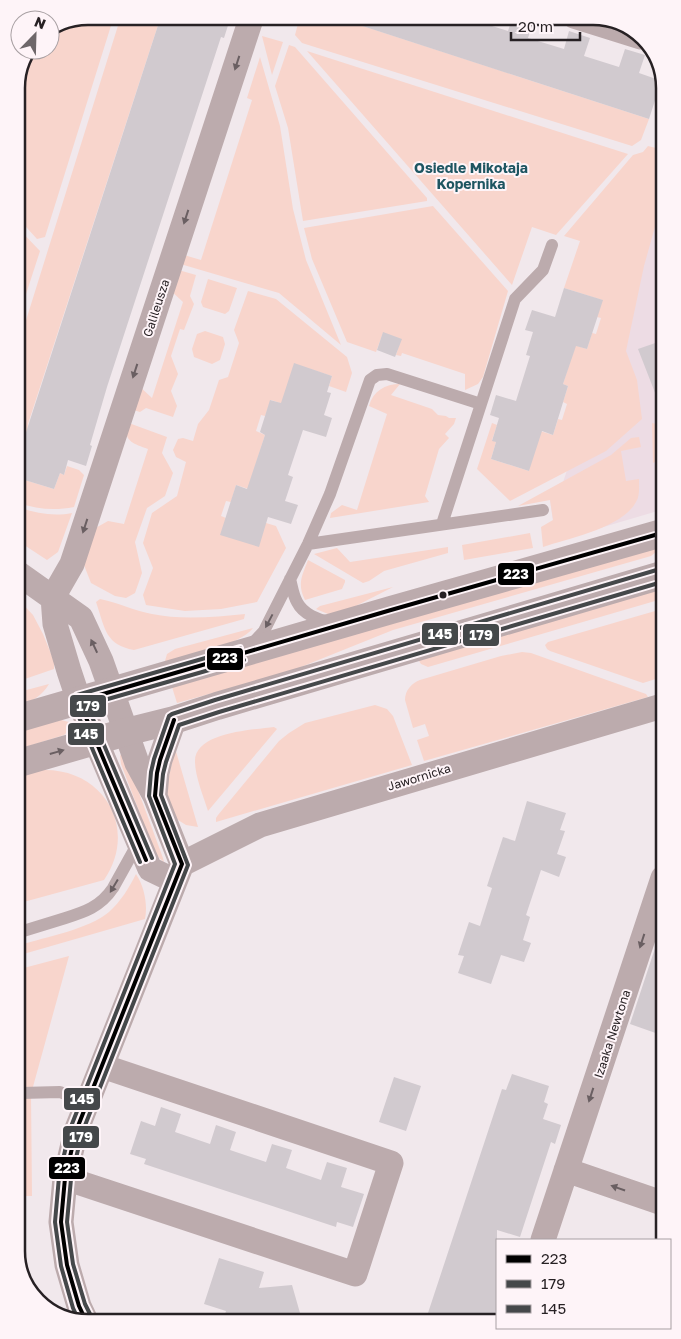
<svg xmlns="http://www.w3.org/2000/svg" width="681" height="1339" viewBox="0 0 681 1339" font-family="'Golos Text',sans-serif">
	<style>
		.built { fill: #eddce4 }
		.green { fill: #f8d5cc }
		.building { fill: #d1cacf }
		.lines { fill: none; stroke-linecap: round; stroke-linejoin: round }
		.service { stroke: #bcabad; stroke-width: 12 }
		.minor { stroke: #bcabad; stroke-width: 25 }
		.tertiary { stroke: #bcabad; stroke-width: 28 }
		.bus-1-casing { stroke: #fef4f8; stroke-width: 8 }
		.bus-2-casing { stroke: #fef4f8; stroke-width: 8 }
		.bus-3-casing { stroke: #fef4f8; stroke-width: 8 }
		.bus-1 { stroke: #000; stroke-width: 4 }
		.bus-2 { stroke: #45484a; stroke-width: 4 }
		.bus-3 { stroke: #45484a; stroke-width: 4 }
		.oneway { fill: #6a5f62 }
		.bus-dot { fill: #272124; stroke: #fef4f8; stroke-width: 2 }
		.labels { text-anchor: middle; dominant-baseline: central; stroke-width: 4; stroke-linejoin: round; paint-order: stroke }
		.street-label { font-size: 12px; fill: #272124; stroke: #fef4f8 }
		.neighbourhood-label { font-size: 14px; font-weight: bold; fill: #1e5561; stroke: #fef4f8 }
		.rim { fill: none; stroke: #272124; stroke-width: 2.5 }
		.line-badge { stroke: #fef4f8; stroke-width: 2 }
		.badge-label { font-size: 14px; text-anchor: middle; font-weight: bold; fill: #fff }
	</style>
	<rect width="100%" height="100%" fill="#f1e8ec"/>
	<path class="built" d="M660 189 661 510 556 541 550 500 558 498 633 266Z"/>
	<path class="green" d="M88 16H114L45 237 37 239 17 217 16 84 32 50H50V32Z
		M121 16H161L28 424 27 444 22 443 18 457V346Z
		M300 16H332L649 119 641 140 632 146 302 43 295 35Z
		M262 36 283 42 272 75Z
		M289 45 295 47 427 198V201L303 221 288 128 275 86Z
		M307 51 628 154 556 235 532 227 512 285Z
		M260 57 280 126 293 209 306 260 341 345 279 293 177 263 184 255 201 260 252 100 247 98Z
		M648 146 660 149V209L644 266 626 351 637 380 642 419 606 451 510 501 477 469 492 423 497 425 492 440 496 442 491 459 529 471 537 430 553 435 558 419 562 420 567 404 563 402 568 386 563 384 573 352 571 344 587 349 592 333 596 334 601 318 597 317 602 300 564 288 580 241 564 236 633 155 643 152Z
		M433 206 508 291 483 377 478 384 465 390V374L402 353 401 356 396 355 401 339 383 333 376 352 347 342 312 259 304 228Z
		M17 227 40 251 17 322Z
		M175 269 196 275 190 296 194 304 184 330 180 329 171 356 178 374 171 391 177 406 173 417 146 408 140 412 130 409 138 385 152 398 183 302 168 288Z
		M208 279 237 288 229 311 225 314 203 307 201 302Z
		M248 291 276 299 347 357 352 373 346 392 329 386 332 376 294 364 286 405 271 400 265 416 261 415 256 431 265 435 250 482 252 490 236 485 231 502 226 501 221 516 226 518 266 523 276 526 286 548 257 602 221 609 185 611 146 605 143 595 153 568 143 543 152 513 177 496 186 462 176 457 173 450 178 439 183 438 193 441 198 424 209 410 219 380 228 377 239 343 234 330Z
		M205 331 223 337 225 344 220 360 212 364 194 357 192 349 197 334Z
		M400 384 391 395 432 409 438 415 446 416 449 418H456L454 424 445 434 449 438 439 449 425 496 429 502 330 518 331 513 342 505 357 510 387 414 369 406C373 391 385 384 400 384Z
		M126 422 167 437 162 453 173 473 165 496 147 508 135 542 142 573 135 593 126 598 115 596 91 583 82 560 92 530 108 521 124 524 148 449C132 443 124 442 126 422Z
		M652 423 661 425V455L659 460 653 463Z
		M639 437 641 447 621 451 626 481 639 479C639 486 640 496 636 502 622 528 569 538 543 547L541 527 553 520 550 500 518 506 611 455 631 438Z
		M67 466 79 470 84 475 74 507C54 511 37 509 18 503V478L54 489 60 473 64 475Z
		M18 507C36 513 53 517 72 513L58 552 47 560 18 541Z
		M530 533 533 548 464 560 462 545Z
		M448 547V553L384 571 369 581 363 583 314 554 337 548 350 562Z
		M656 547V552L651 556 393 630 291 671 177 703 172 687Z
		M308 560 345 580V582L342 589 305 600C297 584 302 576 308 560Z
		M393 587 344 612 328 614 316 609 320 606Z
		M662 588V599L428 667 421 664 419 661 424 658Z
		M100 599C117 602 134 611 152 614 180 620 216 617 245 614L244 619 134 650C106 645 105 629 97 605L96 602Z
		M19 600 33 615 43 634 54 661V669L19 681Z
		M662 609V677L643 683 550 651 547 649 545 645 548 642Z
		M253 628C240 645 188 657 166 664L165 661 167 654 175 649Z
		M522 652 531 653 646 694 648 697 424 761 417 740 429 736 425 724 413 728 405 700C405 690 412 683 420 680L501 656Z
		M49 684C42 696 32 701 19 706V692Z
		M375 705 387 709 393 716 412 765 216 822V818L218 815 279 741 289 733 305 723Z
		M61 720 69 722 70 726V730L64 735 19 749V731Z
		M274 727 277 729 208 811C204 798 195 776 195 762 194 732 253 730 274 727Z
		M175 748 198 827 186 825 178 820 175 816 166 791Z
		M121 754 125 755 163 858 164 862 159 858 153 848 121 764 120 756Z
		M42 770C104 768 139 829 104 880L20 903 19 775Z
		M136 874C144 886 148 904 145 919L20 955V945C46 937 89 929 109 912 121 901 129 888 136 874Z
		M69 956 31 1094 32 1196H21L20 969Z"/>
	<path class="building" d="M161 16H231L224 38 221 37 107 387 90 445 92 446 86 466 68 460 64 475 60 473 54 489 18 478V457Z
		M345 16H474L473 20 508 31 513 16H524L534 19 528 38 564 49 569 31 590 38 584 56 619 67 625 49 645 55 639 73 659 80 660 85 649 119 344 20Z
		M564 288 603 300 587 349 576 346 563 384 568 386 553 435 542 431 529 471 491 459 496 442 492 441 499 418 490 415 496 395 516 401 530 356 526 355 533 332 525 330 532 310 555 317Z
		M383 332 402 339 395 357 377 350Z
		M661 341V403H659L638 349Z
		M294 363 332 376 327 392 331 393 324 415 332 418 326 437 303 430 288 475 293 477 285 501 298 505 291 524 268 517 259 547 220 535 236 485 247 489 265 435 260 432 270 400 281 403Z
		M527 801 566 813 560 830 565 831 557 854 566 857 559 877 541 870 526 915 530 917 523 940 531 943 524 962 501 955 491 984 458 973 464 956 458 955 469 922 480 926 492 888 487 886 503 837 515 841Z
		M661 930 663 931 664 1036 630 1024Z
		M512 1074 549 1086 544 1102 548 1104 543 1119 561 1125 555 1144 551 1142 520 1237 497 1230V1307L494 1319H426L502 1089 506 1090Z
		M394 1077 421 1086 406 1131 379 1122Z
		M161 1107 181 1114 175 1132 210 1144 216 1125 236 1132 230 1150 266 1162 272 1144 292 1150 286 1168 321 1180 327 1162 347 1168 341 1187 364 1194 353 1227 337 1222 336 1227 144 1164 146 1159 130 1154 141 1121 155 1126Z
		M219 1258 264 1272 259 1288 292 1285 302 1320 223 1321 226 1311 204 1304Z"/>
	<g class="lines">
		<path class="service" d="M481 404 515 299 543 270 552 245
			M308 544 543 510
			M290 579C292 586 293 595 297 602 303 614 318 620 330 622
			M252 644 264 631 271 617 308 544 330 494 370 380 377 375 387 374 481 404 442 524
			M20 932C33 928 46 924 59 920 81 913 99 909 113 888L138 843
			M21 1093 60 1092 87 1103"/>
		<path class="minor" d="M574 16 641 37
			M19 574 81 618 101 661 137 763 155 796 182 864
			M53 597 72 564 252 16
			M53 597 55 624 69 671 79 701 150 869 175 881
			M155 796 157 773 160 760 174 720
			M566 1170 665 1204
			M65 1178 355 1274 391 1163 102 1066
			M543 1240 663 878
			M87 1323 79 1306 67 1265 61 1222 65 1178 76 1131 182 864 260 825 662 706"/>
		<path class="tertiary" d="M19 718 391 610 662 533
			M19 763 126 732 174 720 217 706 662 575"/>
		<g class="bus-1-casing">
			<path id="bus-1" d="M79 701 391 610 662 533
				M79 701 146 860
				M87 1323 79 1306 67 1265 61 1222 65 1178 76 1131 182 864 155 796 157 773 160 760 174 720"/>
		</g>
		<g class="bus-2-casing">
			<path id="bus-2" d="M152 858 87 705 244 660
				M93 1320 85 1304 73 1264 67 1222 71 1179 82 1133 188 865 161 795 163 774 166 762 179 725 219 712 662 582"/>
		</g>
		<g class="bus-3-casing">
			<path id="bus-3" d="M140 862 73 703V699L77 695 240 648
				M79 1321 73 1308 61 1266 55 1222 59 1177 70 1129 175 864 149 796 151 772 154 759 169 716 172 714 215 700 660 569"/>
		</g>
		<use href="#bus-1" class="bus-1"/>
		<use href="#bus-2" class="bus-2"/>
		<use href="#bus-3" class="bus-3"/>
	</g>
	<defs><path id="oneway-solid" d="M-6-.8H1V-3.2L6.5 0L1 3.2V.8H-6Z" transform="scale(1.25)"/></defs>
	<g class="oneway">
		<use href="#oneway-solid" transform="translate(237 63) rotate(108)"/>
		<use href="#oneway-solid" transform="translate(186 217) rotate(108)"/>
		<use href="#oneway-solid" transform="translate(135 371) rotate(108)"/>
		<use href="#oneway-solid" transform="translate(85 526) rotate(108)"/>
		<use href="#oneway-solid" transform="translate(269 621) rotate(118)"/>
		<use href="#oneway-solid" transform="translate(94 646) rotate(-115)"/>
		<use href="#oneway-solid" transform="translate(57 752) rotate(-16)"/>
		<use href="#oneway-solid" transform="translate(114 886) rotate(121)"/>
		<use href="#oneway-solid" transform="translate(642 941) rotate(108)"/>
		<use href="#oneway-solid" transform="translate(591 1095) rotate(108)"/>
		<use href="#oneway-solid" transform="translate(618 1188) rotate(-161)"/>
	</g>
	<circle class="bus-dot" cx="443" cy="595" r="4.5"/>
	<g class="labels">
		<g class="street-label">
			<text transform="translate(156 308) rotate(-72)">Galileusza</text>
			<text transform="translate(419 777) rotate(-17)">Jawornicka</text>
			<text transform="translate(612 1034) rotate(-72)">Izaaka Newtona</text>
		</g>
		<g class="neighbourhood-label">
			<text x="471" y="167">Osiedle Mikołaja<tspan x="471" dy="16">Kopernika</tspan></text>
		</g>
	</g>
	<path d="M0 0H681V1339H0ZM88 25H593A63 63 0 0 1 656 88V1251A63 63 0 0 1 593 1314H88A63 63 0 0 1 25 1251V88A63 63 0 0 1 88 25Z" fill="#fef4f8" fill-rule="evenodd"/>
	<path class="rim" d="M88 25H593A63 63 0 0 1 656 88V1251A63 63 0 0 1 593 1314H88A63 63 0 0 1 25 1251V88A63 63 0 0 1 88 25Z"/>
	<g class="line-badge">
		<rect x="497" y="562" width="38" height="24" rx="5" fill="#000"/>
		<rect x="421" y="622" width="38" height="24" rx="5" fill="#45484a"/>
		<rect x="462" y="623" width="38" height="24" rx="5" fill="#45484a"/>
		<rect x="206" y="647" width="38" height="24" rx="5" fill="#000"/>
		<rect x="69" y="694" width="38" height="24" rx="5" fill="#45484a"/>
		<rect x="67" y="722" width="38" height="24" rx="5" fill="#45484a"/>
		<rect x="63" y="1087" width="38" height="24" rx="5" fill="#45484a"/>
		<rect x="62" y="1125" width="38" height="24" rx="5" fill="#45484a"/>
		<rect x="48" y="1156" width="38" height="24" rx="5" fill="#000"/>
	</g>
	<g class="badge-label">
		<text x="516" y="579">223</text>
		<text x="440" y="639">145</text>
		<text x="481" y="640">179</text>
		<text x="225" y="663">223</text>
		<text x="88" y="711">179</text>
		<text x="86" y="739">145</text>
		<text x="82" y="1104">145</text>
		<text x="81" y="1142">179</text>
		<text x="67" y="1173">223</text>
	</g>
	<rect x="496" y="1239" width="175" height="90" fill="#fef4f8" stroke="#a8a0a3"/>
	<rect x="506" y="1255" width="25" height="8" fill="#000000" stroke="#a8a0a3"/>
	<text x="541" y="1264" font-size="15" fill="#272124">223</text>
	<rect x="506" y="1280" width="25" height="8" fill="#45484a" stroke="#a8a0a3"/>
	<text x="541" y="1289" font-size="15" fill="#272124">179</text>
	<rect x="506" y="1305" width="25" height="8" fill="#45484a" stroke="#a8a0a3"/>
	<text x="541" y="1314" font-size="15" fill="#272124">145</text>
	<g transform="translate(35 35) rotate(23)"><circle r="24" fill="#fef4f8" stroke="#a8a0a3"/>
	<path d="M0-4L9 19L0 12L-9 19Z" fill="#6e676a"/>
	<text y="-8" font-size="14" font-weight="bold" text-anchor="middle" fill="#272124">N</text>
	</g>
	<path d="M511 32v8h69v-8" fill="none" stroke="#272124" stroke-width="2.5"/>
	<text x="518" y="32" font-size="15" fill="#272124" stroke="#fef4f8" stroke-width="4" paint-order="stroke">20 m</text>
</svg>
